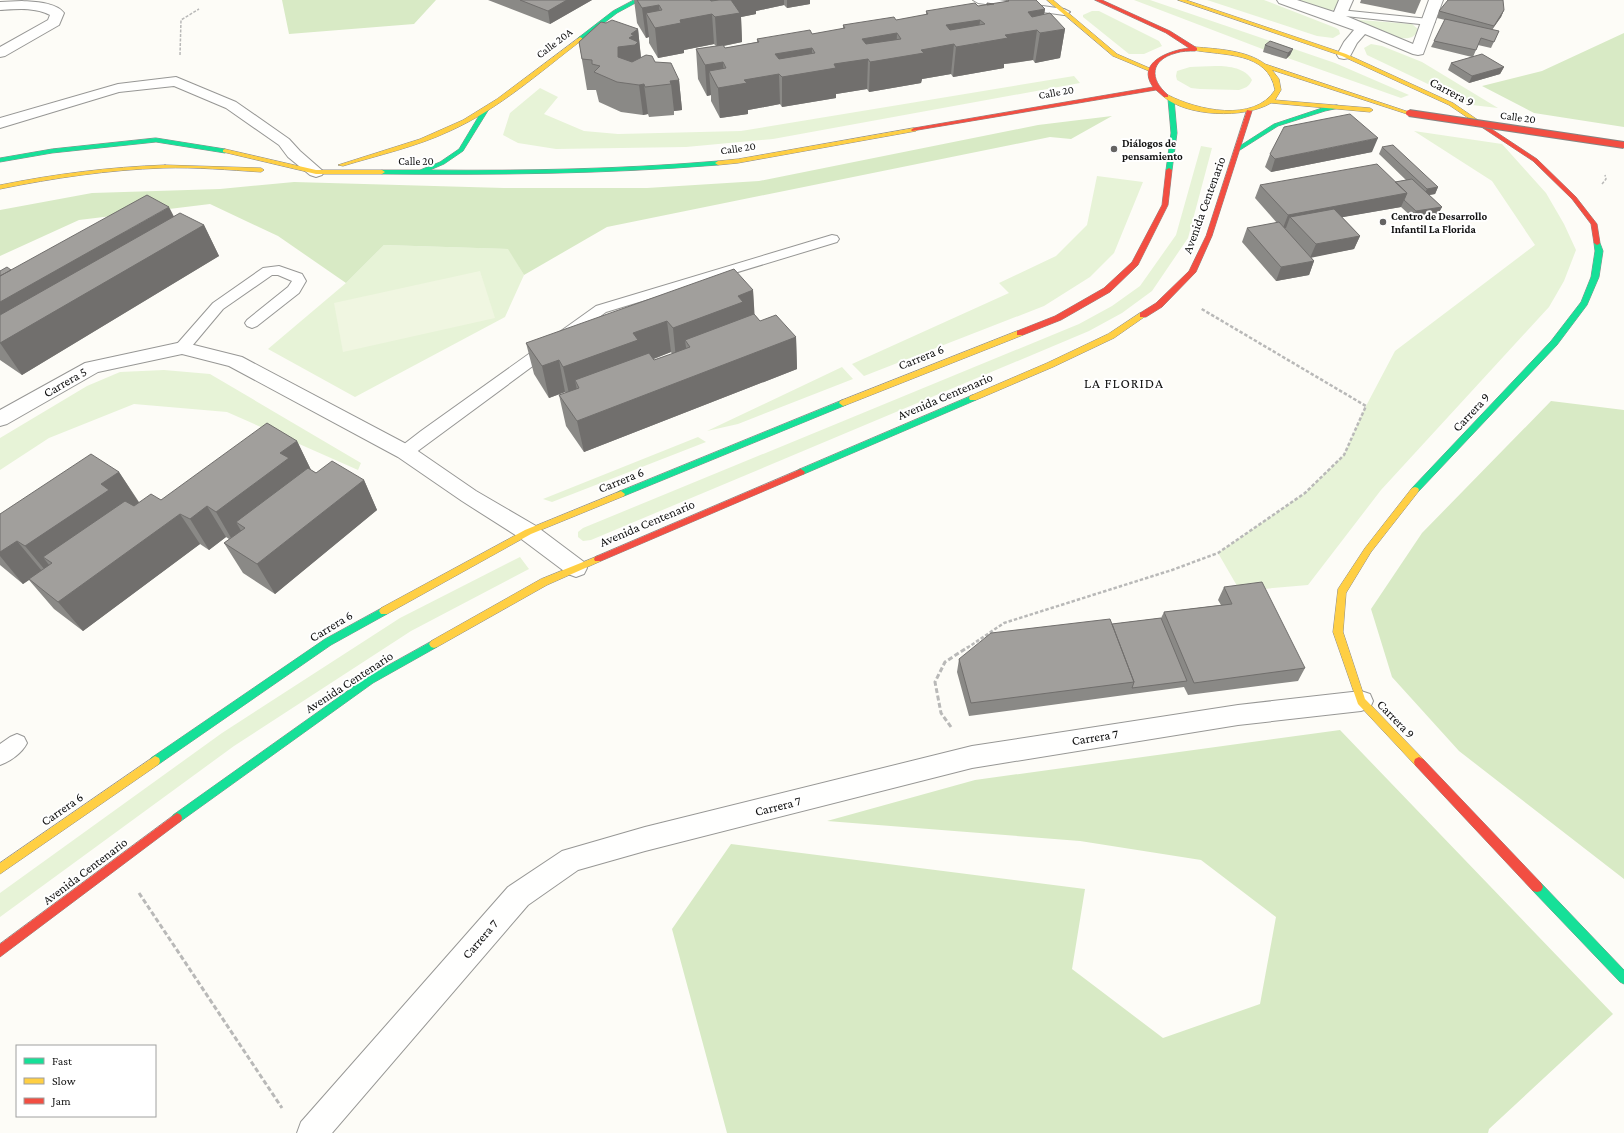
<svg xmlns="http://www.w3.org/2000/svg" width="1624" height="1133" viewBox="0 0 1624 1133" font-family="'Crimson Pro',serif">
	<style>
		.green { fill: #e7f3d7 }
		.forest { fill: #d8eac5 }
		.pitch { fill: #f0f6e1 }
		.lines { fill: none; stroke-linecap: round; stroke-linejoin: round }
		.lane-casing { stroke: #979795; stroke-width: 2 }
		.street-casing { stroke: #979795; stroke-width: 2 }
		.fast-casing { stroke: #8e8d8b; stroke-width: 1 }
		.slow-casing { stroke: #8e8d8b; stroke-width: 1 }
		.jam-casing { stroke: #8e8d8b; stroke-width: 1 }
		.path-far2 { stroke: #b9b9b8; stroke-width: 1.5; stroke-dasharray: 3 1.5; stroke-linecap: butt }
		.path-far1 { stroke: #b9b9b8; stroke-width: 2.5; stroke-dasharray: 3.5 2; stroke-linecap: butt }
		.path { stroke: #b9b9b8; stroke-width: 3; stroke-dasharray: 5 2.5; stroke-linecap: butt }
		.lane { fill: #fffffe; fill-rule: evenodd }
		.street { fill: #fffffe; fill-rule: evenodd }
		.fast { fill: #16e098; fill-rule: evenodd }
		.slow { fill: #ffcf43; fill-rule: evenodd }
		.jam { fill: #f24e42; fill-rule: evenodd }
		.jam-bridge-casing { stroke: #858482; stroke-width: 8; stroke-linecap: butt }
		.jam-bridge { stroke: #f24e42; stroke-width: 6 }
		.wall { fill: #8a8986; fill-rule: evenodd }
		.shaded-wall { fill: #716f6d }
		.building { fill: #a19f9c; stroke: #716f6d; fill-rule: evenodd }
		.poi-dot { fill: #646362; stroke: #fff; stroke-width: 1.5 }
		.labels { text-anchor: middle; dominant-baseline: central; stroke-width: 4; stroke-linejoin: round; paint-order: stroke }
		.far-street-label { font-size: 11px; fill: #111; stroke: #fff }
		.far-poi-label { font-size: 11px; font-weight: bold; fill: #111; stroke: #fff; text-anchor: start }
		.street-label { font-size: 13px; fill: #111; stroke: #fff }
		.neighbourhood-label { font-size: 14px; letter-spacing: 1px; fill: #111; stroke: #fff }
	</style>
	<rect width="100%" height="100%" fill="#fdfcf7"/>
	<path class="green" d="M1134 0H1150L1335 63 1409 95 1401 98 1265 50Z
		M1207 0H1264L1336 28 1339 30 1340 34 1333 38 1317 36Z
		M1298 0H1346L1344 5 1328 12Z
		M1092 11H1099L1159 41 1162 46 1144 54H1129L1083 17V15Z
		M1360 20 1412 24 1418 29C1413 52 1369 26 1357 21Z
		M1371 44 1382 46 1422 62 1498 108 1472 105 1367 55 1364 48Z
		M1190 67C1208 67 1241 61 1252 80 1249 87 1245 88 1239 90L1200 89 1191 88 1177 80 1176 76 1177 71Z
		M1074 76 1080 83 773 139 686 147 556 149 518 143 503 135 510 113 540 88 558 97 544 114 584 131 618 134 741 131Z
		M1414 131 1502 144 1546 193 1564 224 1576 250 1564 281 1549 307 1381 490 1308 585 1240 591 1218 553 1305 493 1344 455 1366 406 1395 351 1535 245 1492 181Z
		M1201 146 1212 148 1188 238 1152 291 1122 313 1089 331 591 540 583 541 578 537V532L583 528 1079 324 1112 306 1140 286 1176 235Z
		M1097 176 1143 182 1114 253 1090 277 1044 306 864 376 852 364 1009 293 999 283 1056 256 1087 225Z
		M384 245 509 249 524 275 505 317 355 397 268 349 346 283Z
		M842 367 853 379 738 424 707 431Z
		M164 370 210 374 361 463 358 470 227 412 134 404 49 438 0 470V438L87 386 120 372Z
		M698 437 706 442 552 502 543 499Z
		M520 557 529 569 411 631 234 746 0 917V893L222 733 400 618Z"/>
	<path class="forest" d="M282 0H436L414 24 289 34Z
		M1624 33V127L1534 113 1482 86 1542 71Z
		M1112 116 1071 139 1050 137 607 227 524 275 508 249 384 245 346 283 278 236 210 204 79 220 0 256V210L92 193 220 189 294 182 504 188H647L759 181 1038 125Z
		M1551 401 1624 410V879L1459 751 1392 677 1371 609 1422 533Z
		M1340 730 1613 1014 1489 1129 1488 1133H727L672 929 731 844 1085 889 1072 969 1163 1038 1260 1004 1276 917 1201 860 1080 841 827 821 975 780Z"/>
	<path class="pitch" d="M480 271 495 318 343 352 334 303Z"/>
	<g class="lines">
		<g class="lane-casing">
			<path id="lane" d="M973 0H999L1064 9 1070 12 1064 15 978 3Z
				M1340 10 1429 19 1435 22 1429 25 1336 15 1334 13 1336 11Z
				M832 235 837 236 839 239 837 242 606 312 411 456 405 458 399 456 397 452 399 448 421 431 596 306Z
				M279 266 302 274 306 281 299 293 257 326 252 328 247 326 245 323 247 320 288 287 292 281 278 275H272L223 309 187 352 182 353 177 352 174 348 177 344 213 303 263 268Z
				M17 734 24 737 27 743C22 753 11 761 0 765V744L10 737Z"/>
		</g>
		<g class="street-casing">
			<path id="street" d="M1277 0H1297L1334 12 1339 0H1353L1346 16 1413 44 1429 0H1443L1423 54 1418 55 1413 54 1365 34 1357 43 1349 58 1344 59 1339 58 1337 55 1344 42 1354 30 1279 3Z
				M22 1C34 2 56 2 64 13L59 25 5 56 0 57V47L48 20 50 15C34 7 17 9 0 10V2Z
				M176 77 236 102 289 139 300 151 324 172 322 175 316 177 310 175 288 157 279 145 226 108 174 86 119 92 0 128V118L118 84Z
				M182 342 242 357 412 447 476 491 536 526 584 562 587 568 584 574 576 577 568 574 520 538 462 501 398 457 229 366 182 354 98 372 7 424 0 426V410L85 363Z
				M1361 691 1370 694 1373 701 1370 708 1361 711 1238 725 972 768 645 851 578 870 528 905 332 1133H297L301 1122 508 887 562 851 645 827 972 746 1238 705Z"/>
		</g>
		<g class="fast-casing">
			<path id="fast" d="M634 0H641L617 13 582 40H578V38L613 11Z
				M1171 97 1174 99 1177 133 1172 170 1169 172 1166 170 1171 133 1168 99Z
				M1337 105 1339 106V108L1325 111 1278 126 1240 150 1235 149 1274 124 1322 108Z
				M486 107 489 109 463 151 444 164 430 170C526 171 622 169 718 161L721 163 718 165C606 174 494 175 382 174L379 172 382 170H420L440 162 459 149 483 109Z
				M156 138 225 149 228 151 225 153 156 142 52 153 0 162V158L52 149Z
				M1597 241 1600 243 1603 251 1599 277 1587 305 1557 345 1418 492H1412L1411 490 1412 488 1551 341 1581 302 1591 277 1595 251 1594 243Z
				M973 395 976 396 977 398 976 400 804 474H798L797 472 798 470Z
				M843 400 847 403 846 405 624 496H618L617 494 618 492Z
				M384 607 387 608 389 611 387 614 331 645 159 764 155 766 151 764 150 761 151 758 325 639Z
				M434 640 437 641 439 644 437 647 373 683 181 821 177 823 173 821 172 818 173 815 367 677Z
				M1537 882 1541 883 1624 970V984L1620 982 1533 891 1531 887 1533 883Z"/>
		</g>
		<g class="slow-casing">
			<path id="slow" d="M1047 0H1053L1117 54 1154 70 1149 71 1113 56Z
				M1178 0H1186L1346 54 1453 103 1488 127 1483 128 1449 105 1342 56Z
				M580 37 582 38V40C540 72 499 109 450 131 416 147 379 155 343 166L338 165 420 139 463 120 497 99Z
				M1195 47C1218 49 1246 50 1265 64L1412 113 1407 114 1272 70 1279 79 1281 90 1275 100 1370 108 1373 110 1370 112 1271 103C1245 119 1186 117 1163 96L1168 95C1197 110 1254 123 1275 90 1268 51 1223 56 1193 50V48Z
				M914 128 917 130 916 131 738 163 718 165 715 163 718 161 738 159Z
				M225 149 316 170H382L385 172 382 174H316L223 152V150Z
				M165 165 261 168 264 170 261 172C229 170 196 167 163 168 108 170 54 178 0 189V185C55 174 109 167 165 165Z
				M1140 313H1146L1147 315 1114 338 1053 367 976 400H970L969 398 970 396 1047 363 1108 334Z
				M1017 331H1023L1024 333 1023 335 846 405 843 406 839 403 840 401Z
				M1415 487 1418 488 1419 490 1418 492 1371 552 1346 593 1343 632 1365 699 1423 759 1424 762 1423 765 1419 767 1415 765 1358 704 1333 632 1338 589 1365 548 1412 488Z
				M621 491 625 494 624 496 531 534 387 614H381L379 611 381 608 525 530Z
				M598 556 601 557 602 559 601 561 547 585 437 647 434 648 431 647 429 644 431 641 541 579Z
				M155 756 159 758 160 761 159 764 0 874V863Z"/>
		</g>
		<g class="jam-casing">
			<path id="jam" d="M1095 0H1102L1170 31 1197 48V50L1195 51C1189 51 1182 51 1176 53 1150 60 1149 79 1168 95V97H1164L1156 90 912 131 911 130 914 128 1153 87C1135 62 1171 50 1189 48L1166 33Z
				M1247 110 1252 111 1212 236 1196 272 1162 307 1146 317H1140V313L1156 303 1189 271 1206 236Z
				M1483 126H1487L1537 159 1576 197 1597 224 1600 243 1599 244 1597 245 1594 243 1591 224 1572 199 1533 161 1483 128Z
				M1169 168 1172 170 1168 205 1138 265 1110 292 1061 320 1023 335H1017V331L1055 316 1104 288 1132 262 1162 205 1166 170Z
				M801 469 805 472 804 474 601 561H595L594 559 595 557Z
				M1419 757 1423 759 1541 883 1543 887 1541 891 1537 892 1533 891 1415 765 1414 762 1415 759Z
				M177 813 181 815 182 818 181 821 0 957V944Z"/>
		</g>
		<path class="path-far2" d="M180 55 181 20 199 9
			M1602 184 1606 179 1605 175"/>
		<path class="path-far1" d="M967 648 1004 623 1172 570 1218 553 1305 493 1344 455 1366 406 1200 308"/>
		<path class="path" d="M951 727 941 713 935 682 945 662 968 647
			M139 893 282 1108"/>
		<use href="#lane" class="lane"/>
		<use href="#street" class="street"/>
		<use href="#fast" class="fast"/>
		<use href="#slow" class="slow"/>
		<use href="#jam" class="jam"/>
		<g class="jam-bridge-casing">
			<path id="jam-bridge" d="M1409 113 1624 145"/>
		</g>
		<use href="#jam-bridge" class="jam-bridge"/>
	</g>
	<path class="wall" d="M488 0H592L550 24Z
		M634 0H810V4L787 8 784 5 756 11V14L741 17 742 42 724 46 725 48 757 42V39L812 34 843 29V25L896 20 926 15V11L978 6 1006 2V0H1036L1045 9 1044 14 1065 29 1060 58 1035 63 1033 60 1014 63 1004 64V68L953 77 951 74 922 79 921 83 869 92 867 89 836 94V98L782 107 780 104 748 110V114L720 118 711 101V95L707 96 698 79 696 49 716 46 714 44 684 50V53L658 58 649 43V37L646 38 637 23Z
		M1361 0H1421L1415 14 1360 3Z
		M1504 10 1501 17 1492 30 1499 31 1491 48 1478 45 1473 57 1504 67 1500 74 1469 83 1448 70 1451 63 1472 57 1431 47 1445 20 1437 18 1439 11Z
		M638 29 641 57 655 62 679 80 682 110 674 111V115L649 117 648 114 643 115 621 112 599 102 596 90H587L579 42Z
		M1265 45 1293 49 1290 55 1286 59 1263 52Z
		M1382 147 1438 187 1435 194 1429 195 1442 207 1438 214 1413 218 1401 207 1342 217 1360 236 1354 249 1311 257 1314 261 1309 275 1276 281 1242 242 1247 228 1277 223 1255 198 1260 185 1395 182 1406 180 1379 154Z
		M1372 152 1271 172 1265 167 1270 154Z
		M174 216 204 225 219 256 22 375 0 360V271L11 270Z
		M753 290 754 314 760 321 796 337 797 369 584 452 566 426 559 395 566 393 565 392 549 398 534 374 526 343ZM671 352 672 354 654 360V359Z
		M297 441 311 470 316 473 364 480 377 510 275 594 243 573 224 543 229 539 226 537 209 550 200 544 83 631 54 609 29 580 23 584 0 565V514L119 472 139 502 161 500Z
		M1224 587 1305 668 1298 681 1188 695 1184 687 969 716 957 672 959 659 1112 624 1161 618 1164 612 1221 605 1218 600Z"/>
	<path class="shaded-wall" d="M567 0H592L550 24 548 11Z
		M709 0H784V5L756 11V14L741 17 742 42 717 47 715 17 712 14 714 44 684 50V53L658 58 655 28 646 13 649 37 646 38 642 8 659 5 661 27 680 20Z
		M787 0H810V4L787 8Z
		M1045 9 1041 33 1065 29 1060 58 1035 63 1040 33 1037 30 1033 60 1004 64V68L953 77 956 47 954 44 951 74 922 79 921 83 869 92 870 62 868 59 867 89 836 94V98L782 107V77L779 74 780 104 748 110V114L720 118 718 88 709 71 711 95 707 96 705 65 723 62 725 87 744 80 775 54 812 48V72L834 64 862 39 897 33 896 58 921 50 946 25 980 20 978 44 1005 35 1028 12Z
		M1504 10 1501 17 1490 32 1494 26Z
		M638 29 641 59 622 83 618 57V47L629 38 631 34Z
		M1293 49 1290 55 1286 59 1288 53Z
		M1504 67 1500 74 1469 83 1472 76Z
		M679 80 682 110 674 111 671 84 670 81Z
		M644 84 648 114 643 115 639 85Z
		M1378 138 1372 152 1271 172 1275 159Z
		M1438 187 1435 194 1423 196 1427 189Z
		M1407 193 1401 207 1298 225 1290 217 1286 228H1283L1288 215Z
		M169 207 184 236 204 225 219 256 22 375 0 343V302Z
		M1442 207 1438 214 1413 218 1416 211Z
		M1360 236 1354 249 1310 258 1316 244Z
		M1314 261 1309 275 1276 281 1281 267Z
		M753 290 755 321 690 347 685 340 687 355 676 359 673 328 738 296Z
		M667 321 671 352 642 363 575 380 578 395 570 398 563 367 633 333Z
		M796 337 797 369 584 452 577 421Z
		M559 360 565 392 549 398 542 366Z
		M297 441 312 472 245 528 236 522 244 536 234 543 216 512 280 453Z
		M119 472 139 503 52 563 43 557 55 573 50 576 25 546 101 484Z
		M364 480 377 510 275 594 257 564Z
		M207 506 226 537 209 550 190 519Z
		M180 514 200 544 83 631 58 602Z
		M17 541 42 571 23 584 0 556V552Z"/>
	<path class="building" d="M520 0H567L548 11Z
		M637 0H710L711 1 719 0H731L740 13 715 17 712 14 680 20 681 23 655 28 646 13 662 10 659 5 642 8Z
		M1008 0H1036L1045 9 1028 12 1032 17 1050 13 1065 29 1040 33 1037 30 1018 33 1005 35 1008 38 956 47 954 44 921 50 924 53 870 62 868 59 834 64 836 68 782 77 779 74 744 80 747 83 718 88 709 71 726 68 723 62 705 65 696 49 723 45 725 48 759 42 757 39 810 30 812 34 845 28 843 25 894 17 896 20 928 14 926 11 975 3 978 6 1009 1ZM980 20 985 24 950 30 946 25ZM897 33 901 39 866 44 862 39ZM812 48 815 53 779 59 775 54Z
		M1448 0H1503L1504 10 1494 26 1439 11Z
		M987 3 994 4 987 5Z
		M1445 19 1499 31 1494 42 1481 38 1476 50 1434 41Z
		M612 20 638 29 631 34 634 35 629 38 638 42 635 45 618 47V57L632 62 646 55 652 56 655 62 671 63 679 80 670 81 671 84 645 87 644 84 639 85 617 82 594 72 600 66 592 64V60L582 59 579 42 601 22 606 23Z
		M1270 41 1293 49 1288 53 1265 45Z
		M1482 54 1504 67 1472 76 1451 63Z
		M1350 114 1378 138 1275 159 1270 154 1284 127Z
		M1393 145 1438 187 1427 189 1382 147Z
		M1377 164 1407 193 1288 215 1260 185Z
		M1412 179 1442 207 1416 211 1404 200 1407 193 1395 182Z
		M147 195 169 207 0 302V276Z
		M1334 209 1360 236 1316 244 1290 217Z
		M180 213 204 225 0 343V315Z
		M1279 222 1314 261 1281 267 1247 228Z
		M7 267 11 270 0 276V271Z
		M734 269 753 290 738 296 743 302 673 328 667 321 633 333 638 340 563 367 559 360 542 366 526 343Z
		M754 314 760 321 776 315 796 337 577 421 559 395 579 388 575 380 649 353 654 360 671 354 690 347 685 340Z
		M267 423 297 441 280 453 289 458 216 512 207 506 190 519 180 514 58 602 29 579 52 563 43 557 125 501 134 506 151 494 161 500Z
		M91 454 119 472 101 484 109 490 25 546 17 541 0 552V514Z
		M332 461 364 480 257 564 224 543 245 528 236 522 308 468 316 473Z
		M1262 582 1305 668 1194 683 1164 612 1232 604 1224 587Z
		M1161 618 1187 681 1132 688 1134 682 1112 624Z
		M1110 619 1134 682 971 703 959 659 991 633Z"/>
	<g class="poi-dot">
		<circle cx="1114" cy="149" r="4"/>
		<circle cx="1383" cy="222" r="4"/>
	</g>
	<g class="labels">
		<g class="far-street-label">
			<text transform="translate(554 43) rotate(-37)">Calle 20A</text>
			<text transform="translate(1056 92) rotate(-10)">Calle 20</text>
			<text transform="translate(1518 117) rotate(8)">Calle 20</text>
			<text transform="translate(738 148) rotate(-8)">Calle 20</text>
			<text x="416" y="161">Calle 20</text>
		</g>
		<g class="far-poi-label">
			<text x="1122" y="143">Diálogos de<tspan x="1122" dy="13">pensamiento</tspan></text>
			<text x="1391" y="216">Centro de Desarrollo<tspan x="1391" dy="13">Infantil La Florida</tspan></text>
		</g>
		<g class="street-label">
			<text transform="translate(1452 92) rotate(28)">Carrera 9</text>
			<text transform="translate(1204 205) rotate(-70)">Avenida Centenario</text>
			<text transform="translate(921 357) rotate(-22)">Carrera 6</text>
			<text transform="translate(65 382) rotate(-30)">Carrera 5</text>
			<text transform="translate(945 396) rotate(-23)">Avenida Centenario</text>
			<text transform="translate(1471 412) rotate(-47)">Carrera 9</text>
			<text transform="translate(621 480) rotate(-22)">Carrera 6</text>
			<text transform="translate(647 523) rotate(-23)">Avenida Centenario</text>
			<text transform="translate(331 626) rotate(-31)">Carrera 6</text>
			<text transform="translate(349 682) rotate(-33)">Avenida Centenario</text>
			<text transform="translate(1396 719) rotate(46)">Carrera 9</text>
			<text transform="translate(1095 737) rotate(-9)">Carrera 7</text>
			<text transform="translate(778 806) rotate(-14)">Carrera 7</text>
			<text transform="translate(62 809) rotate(-35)">Carrera 6</text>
			<text transform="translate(85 871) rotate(-37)">Avenida Centenario</text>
			<text transform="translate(480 939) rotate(-49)">Carrera 7</text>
		</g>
		<g class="neighbourhood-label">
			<text x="1124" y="383">LA FLORIDA</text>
		</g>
	</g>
	<rect x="16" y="1045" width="140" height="72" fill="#ffffff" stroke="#a0a0a0"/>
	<rect x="24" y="1058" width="20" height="6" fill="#16e098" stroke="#a0a0a0"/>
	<text x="52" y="1065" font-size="12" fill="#111111">Fast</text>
	<rect x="24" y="1078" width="20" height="6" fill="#ffcf43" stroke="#a0a0a0"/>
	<text x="52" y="1085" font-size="12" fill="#111111">Slow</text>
	<rect x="24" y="1098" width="20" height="6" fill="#f24e42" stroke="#a0a0a0"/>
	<text x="52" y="1105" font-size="12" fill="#111111">Jam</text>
</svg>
